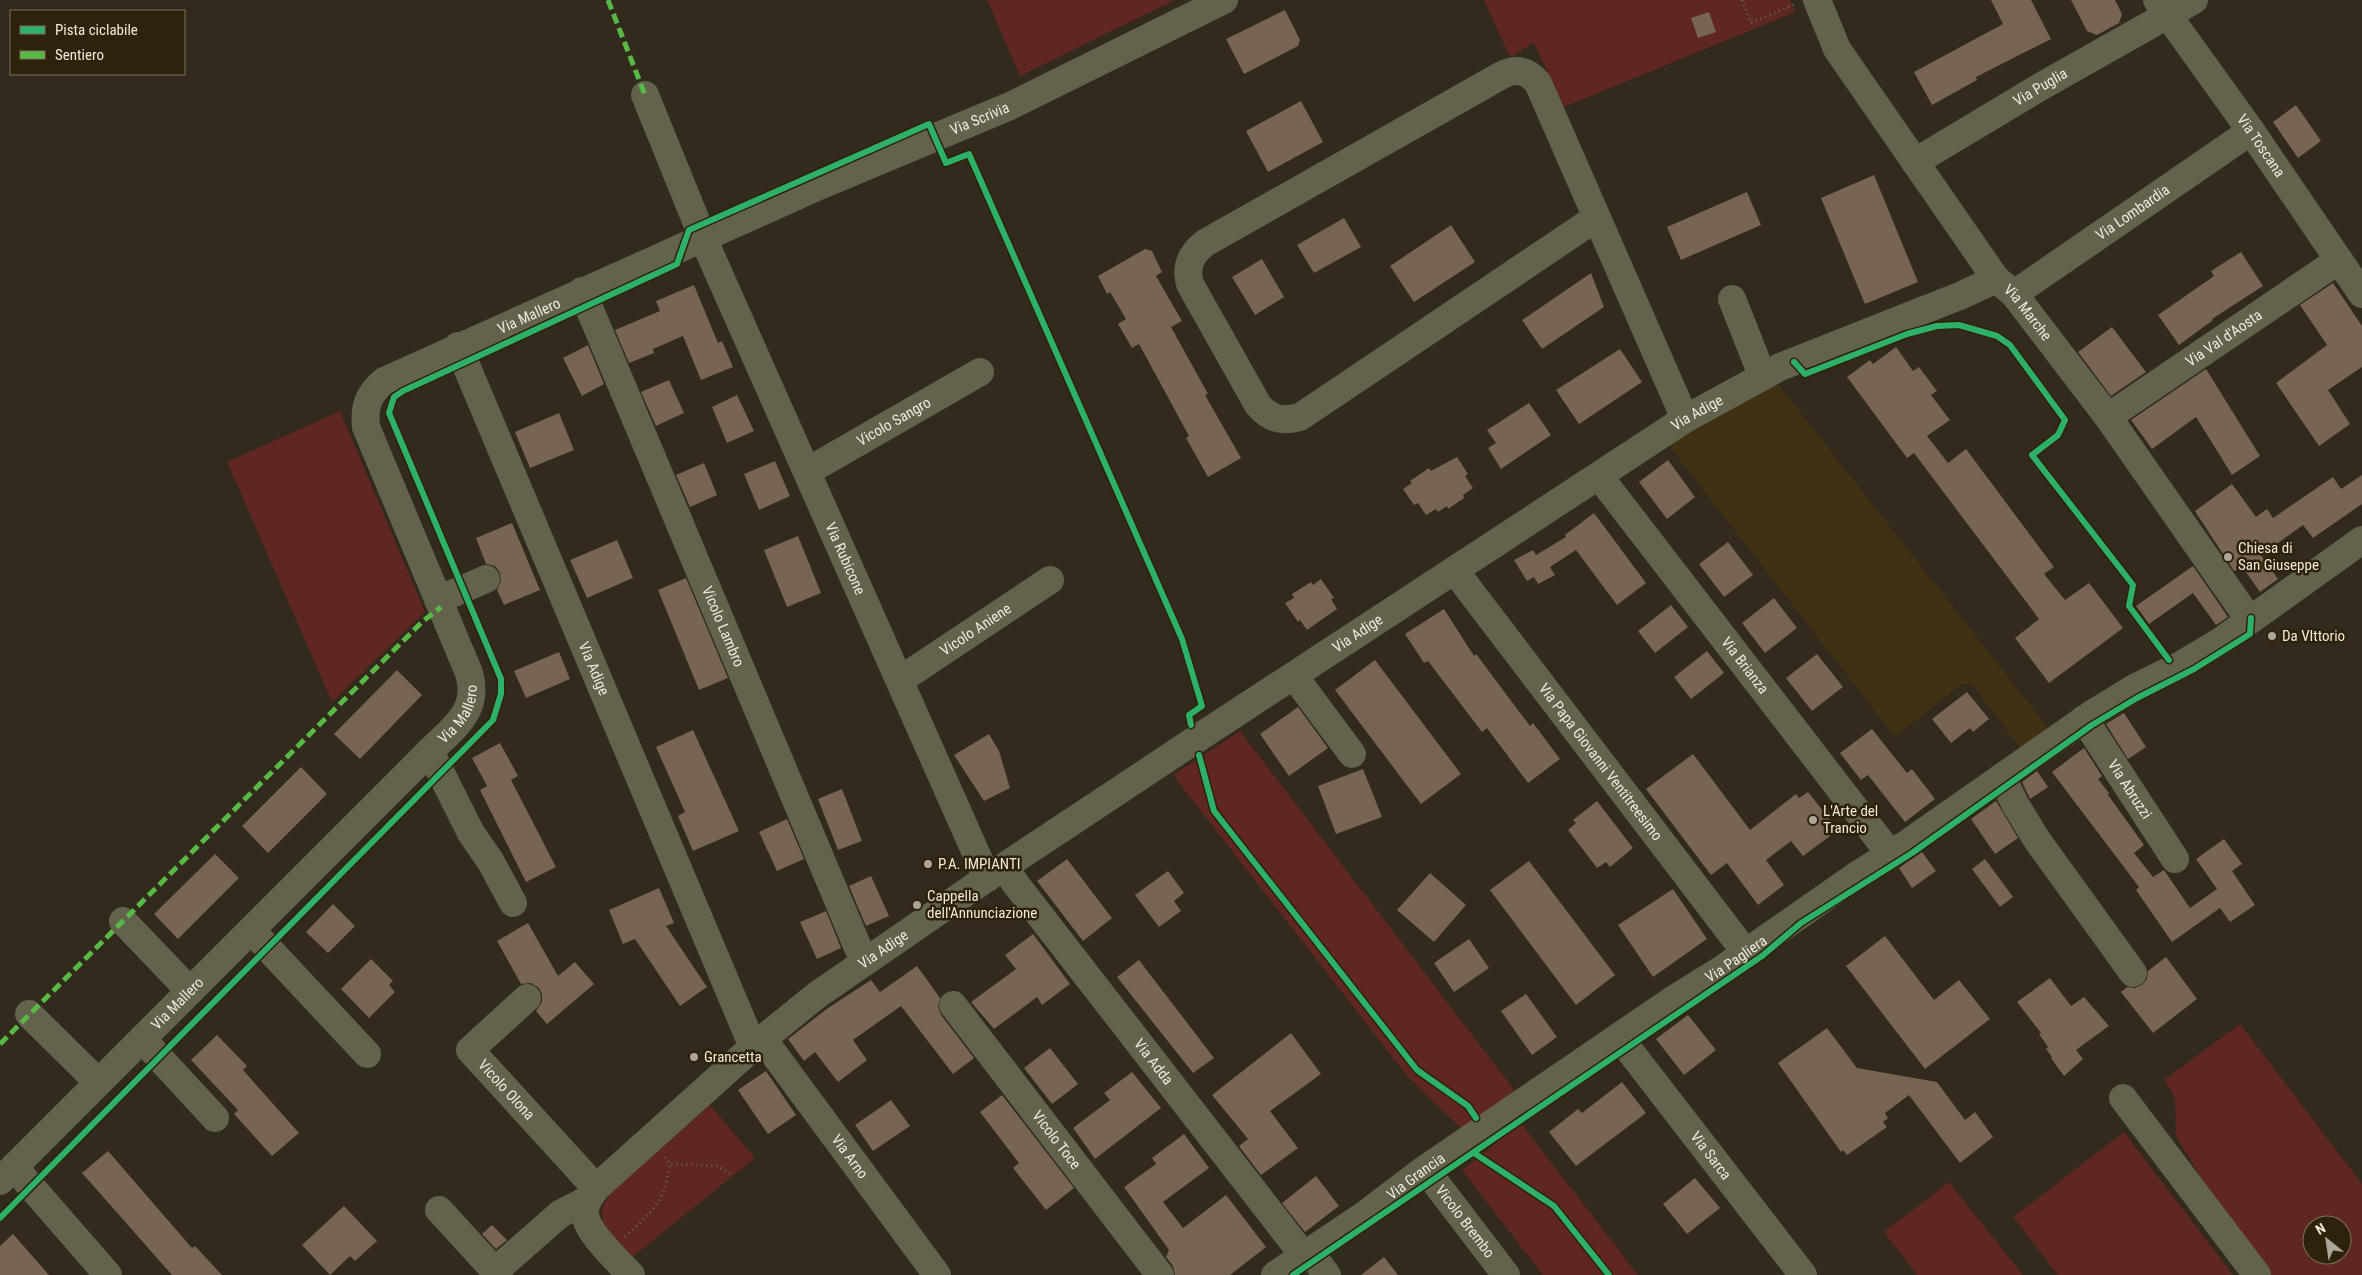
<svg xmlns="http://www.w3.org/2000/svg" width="2362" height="1275" viewBox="0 0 2362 1275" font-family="'Roboto Condensed',sans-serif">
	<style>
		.built { fill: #403114 }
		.green { fill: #5f2622; fill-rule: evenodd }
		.building { fill: #776453 }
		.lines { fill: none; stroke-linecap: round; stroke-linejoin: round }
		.path { stroke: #676555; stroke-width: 3; stroke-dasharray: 1 4; stroke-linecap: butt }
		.minor { stroke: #62624d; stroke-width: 28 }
		.quiet { stroke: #58b947; stroke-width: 5; stroke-dasharray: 10 5; stroke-linecap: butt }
		.cycleway-casing { stroke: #2e220a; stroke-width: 9 }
		.cycleway { stroke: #2db169; stroke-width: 6 }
		.poi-dot { fill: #ada698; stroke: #2e220a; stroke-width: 2 }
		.labels { text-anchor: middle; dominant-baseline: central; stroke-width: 5; stroke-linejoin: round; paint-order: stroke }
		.street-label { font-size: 15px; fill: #f0e8da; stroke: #2e220a }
		.poi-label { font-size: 15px; fill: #f0e8da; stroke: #2e220a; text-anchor: start }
	</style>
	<rect width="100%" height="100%" fill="#312a1d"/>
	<path class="built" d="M1772 376 2053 734 2026 755 1972 685 1962 684 1895 737 1663 438Z"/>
	<path class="green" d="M987 0H1175L1020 76Z
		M1484 0H1790L1795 12 1564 107 1534 43 1510 57Z
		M340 411 425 612 332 702 227 462Z
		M1240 731 1515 1091 1461 1128 1408 1077 1173 775Z
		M2240 1024 2362 1184V1275H2270L2220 1209 2176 1136 2175 1100 2170 1088 2164 1080ZM2312 1225H2342V1255H2312Z
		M710 1105 755 1158 631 1258 603 1223 602 1208 610 1194Z
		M1521 1123 1638 1275H1543L1462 1170Z
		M2124 1132 2233 1275H2058L2013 1217Z
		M1949 1182 2023 1275H1917L1884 1232Z"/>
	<path class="building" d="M1991 0H2031L2051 39 1976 77 1977 80 1932 105 1914 72 2003 24Z
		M2071 0H2115L2122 14 2119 23 2097 35 2087 31Z
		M1285 10 1300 40 1298 46 1244 74 1226 39Z
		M1709 12 1716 32 1698 38 1691 18Z
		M1301 101 1323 142 1268 172 1246 131Z
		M2296 105 2321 141 2298 158 2273 122Z
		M1874 175 1918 282 1865 304 1821 198Z
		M1747 192 1761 225 1681 260 1667 227Z
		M1344 218 1361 247 1314 273 1297 245Z
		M1451 225 1475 262 1414 302 1390 266Z
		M1145 249 1152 251 1162 272 1156 276 1182 321 1171 327 1208 394 1205 395 1241 458 1208 477 1186 438 1189 436 1139 344 1132 348 1118 324 1126 319 1110 292 1107 294 1098 276Z
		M2241 252 2263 286 2212 319 2213 320 2179 345 2158 315 2214 276 2211 271Z
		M1262 259 1284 297 1255 315 1232 277Z
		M1591 273 1604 307 1542 349 1522 320Z
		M2333 283 2362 326V367L2328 390 2350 424 2319 446 2276 383 2327 345 2300 305Z
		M694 285 718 343 722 341 733 367 701 380 683 336 653 349 654 353 629 363 615 330 660 311 656 301Z
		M2112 327 2146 372 2111 396 2078 352Z
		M588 345 604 384 582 396 563 358Z
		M1896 347 1913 371 1919 367 1937 391 1931 395 1950 420 1927 436 1948 463 1966 449 2054 567 2044 574 2065 600 2089 583 2123 628 2049 683 2015 638 2039 619 1914 453 1907 458 1847 377 1870 360 1873 364Z
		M1620 349 1642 382 1579 424 1556 390Z
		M2206 369 2260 456 2232 475 2196 417 2152 449 2131 420Z
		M669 380 684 413 656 426 641 392Z
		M737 395 754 431 727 443 712 407Z
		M1529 403 1551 435 1501 469 1488 448 1496 443 1487 430Z
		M559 413 574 450 530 468 515 432Z
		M1457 457 1468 474 1465 476 1473 488 1463 495 1464 498 1448 509 1447 506 1438 512 1436 509 1426 515 1418 503 1414 505 1403 489 1412 483 1410 481 1429 468 1431 471Z
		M1668 460 1695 497 1667 519 1639 482Z
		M775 461 790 496 759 510 744 474Z
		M704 463 717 495 690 507 676 475Z
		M2362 475V504L2313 538 2303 525 2261 555 2278 579 2260 592 2243 568 2234 571 2195 511 2232 484 2256 517 2267 509 2273 518 2333 477 2341 489Z
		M1594 513 1646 583 1617 605 1576 550 1550 567 1555 575 1538 584 1534 577 1527 581 1514 560 1533 550 1536 555 1566 537 1565 535Z
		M512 523 540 590 504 605 497 590 501 581 500 573 495 566 486 564 476 538Z
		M798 536 821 593 787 607 764 550Z
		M617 540 633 578 587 598 570 560Z
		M1728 542 1753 575 1724 597 1699 564Z
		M2193 566 2228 617 2216 625 2193 593 2149 624 2136 606Z
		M686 578 728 678 699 690 658 590Z
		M1321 579 1334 598 1331 599 1337 609 1307 630 1300 620 1298 622 1285 603 1294 598 1292 594 1311 582 1313 585Z
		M1774 598 1797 628 1765 653 1742 623Z
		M1671 605 1688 627 1655 653 1638 631Z
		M1444 609 1474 656 1476 654 1530 726 1533 723 1560 759 1528 783 1487 728 1482 732 1428 661 1424 663 1405 634Z
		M1707 651 1724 673 1691 699 1674 677Z
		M559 652 570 679 526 698 514 671Z
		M1817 654 1843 687 1812 711 1786 678Z
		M1375 660 1461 774 1421 804 1335 690Z
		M397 670 422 695 360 759 334 734Z
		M1967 692 1989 719 1973 732 1970 728 1951 743 1932 719Z
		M1298 707 1328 748 1289 776 1260 734Z
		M2124 713 2146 747 2128 759 2106 724Z
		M1872 729 1907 773 1912 769 1935 799 1905 822 1868 775 1861 780 1840 753Z
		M693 730 739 831 693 851 678 816 685 812 656 747Z
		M989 734 999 751 1010 788 984 801 954 755Z
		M500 743 518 776 511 780 556 867 526 882 480 790 487 786 472 758Z
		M2084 748 2102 776 2098 779 2109 793 2108 795 2144 845 2134 853 2153 877 2164 870 2190 908 2217 889 2196 859 2224 839 2242 864 2232 871 2255 905 2230 922 2220 908 2172 942 2136 890 2139 887 2052 772Z
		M1693 754 1750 830 1796 794 1799 798 1808 792 1838 830 1803 856 1791 841 1766 860 1784 885 1758 905 1727 863 1711 875 1646 789Z
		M301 767 327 794 268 853 242 826Z
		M1363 769 1382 817 1336 834 1318 786Z
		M2037 771 2048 787 2030 799 2022 782Z
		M842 789 862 841 838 850 818 799Z
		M1597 801 1633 848 1610 867 1606 862 1597 868 1568 830 1576 823 1573 820Z
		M1996 801 2018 838 1995 854 1971 819Z
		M787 819 804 859 777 871 759 832Z
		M1922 852 1936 871 1912 888 1899 868Z
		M215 854 239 878 178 939 154 914Z
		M1067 859 1112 918 1083 941 1037 881Z
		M1985 859 2013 897 2000 907 1972 869Z
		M1529 861 1615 975 1576 1005 1490 890Z
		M1168 871 1184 893 1174 901 1181 911 1159 927 1135 895Z
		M1430 873 1466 905 1434 942 1397 910Z
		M871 876 889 916 866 926 849 886Z
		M659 888 674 923 666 926 707 987 680 1006 635 939 623 944 609 910Z
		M1673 889 1707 939 1653 977 1618 925Z
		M333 904 355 926 328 953 306 932Z
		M826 911 841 948 817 959 800 922Z
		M528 923 558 976 575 962 594 984 547 1024 536 1011 542 1002V994L539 988 531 983 521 984 497 941Z
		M1033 934 1070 984 1042 1005 1037 997 994 1029 971 1002 1016 969 1005 955Z
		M1885 936 1934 1000 1959 980 1990 1019 1925 1069 1846 966Z
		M1469 939 1489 968 1454 992 1434 963Z
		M2166 957 2197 999 2153 1033 2121 992 2127 987 2135 988 2142 985 2147 979 2148 971Z
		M371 959 393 981 389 985 395 992 369 1018 341 989Z
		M1139 960 1214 1058 1193 1073 1117 977Z
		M917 966 940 998 938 1007 941 1015 974 1058 953 1074 901 1006 853 1040 867 1060 838 1082 815 1052 804 1061 788 1039 828 1008 871 980 880 992Z
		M2050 978 2071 1006 2084 997 2109 1026 2076 1050 2083 1059 2064 1076 2051 1058 2052 1057 2046 1049 2048 1047 2039 1034 2041 1033 2017 1002Z
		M1526 994 1557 1037 1532 1055 1501 1011Z
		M1688 1015 1716 1050 1684 1075 1656 1039Z
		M1827 1028 1857 1068 1937 1082 1965 1120 1975 1112 1993 1137 1960 1163 1909 1095 1885 1113 1888 1118 1883 1122 1887 1127 1847 1155 1843 1150 1841 1152 1778 1063Z
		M1291 1033 1321 1074 1270 1111 1298 1148 1261 1175 1239 1146 1248 1139 1212 1095Z
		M217 1035 247 1066 243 1070 299 1133 272 1156 234 1114 238 1110 191 1060Z
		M1050 1048 1078 1084 1052 1104 1024 1068Z
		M766 1071 796 1115 768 1134 738 1090Z
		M1132 1072 1161 1108 1095 1159 1073 1128 1110 1100 1104 1093Z
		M1622 1082 1646 1113 1576 1166 1549 1132 1578 1109 1582 1113Z
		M1002 1095 1074 1188 1046 1210 1013 1168 1019 1163 980 1112Z
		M891 1100 910 1126 873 1151 855 1125Z
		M1184 1134 1209 1168 1163 1202 1183 1228 1226 1195 1266 1247 1230 1275H1175L1173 1266 1166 1257 1169 1250 1124 1187 1156 1164 1152 1158Z
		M108 1151 192 1248 195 1246 222 1275H172L82 1173Z
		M1316 1176 1339 1206 1305 1232 1282 1203Z
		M1695 1178 1720 1208 1687 1234 1663 1204Z
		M344 1206 377 1241 355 1261 350 1256 330 1275 302 1245Z
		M492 1225 507 1240 496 1249 482 1234Z
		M13 1234 49 1275H0V1246Z
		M1384 1257 1398 1275H1361Z"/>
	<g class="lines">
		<path class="path" d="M1742 0 1751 23 1795 4
			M665 1157 670 1164 718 1166 733 1176
			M625 1237C654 1209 663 1205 670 1164"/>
		<g class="minor">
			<path id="s1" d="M1817 0 1837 49 1996 279 2014 294 2108 417 2244 612 2251 618"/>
			<path id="s2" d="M2157 0 2251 131 2362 294"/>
			<path id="s3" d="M645 95 703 238 987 878"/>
			<path id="s4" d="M1915 162 2040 87 2194 0"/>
			<path d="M1596 218 1300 417C1282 422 1270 419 1258 405L1190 284C1185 266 1191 254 1205 243L1502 75C1516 68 1527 70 1538 83L1685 419"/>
			<path id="s5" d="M582 291 864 962"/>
			<path id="s6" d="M2014 294 2251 131"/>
			<path d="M1732 299 1762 375"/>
			<path id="s7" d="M458 346 753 1047"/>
			<path id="s8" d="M2108 417 2339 260"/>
			<path id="s9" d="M808 471 980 372"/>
			<path id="s10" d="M1599 476 1890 854"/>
			<path id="s11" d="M1455 571 1746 953"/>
			<path d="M438 600 486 579"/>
			<path d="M1294 676 1352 754"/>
			<path id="s12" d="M900 680 1050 580"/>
			<path id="s13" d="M2084 719 2175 859"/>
			<path d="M430 751 471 833 491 862 513 903"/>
			<path d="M2002 777 2015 804 2037 840 2133 973"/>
			<path id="s14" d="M1005 867 1015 883 1304 1256"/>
			<path d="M123 921 190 991"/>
			<path d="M251 930 367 1054"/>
			<path id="s15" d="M527 998 470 1050 596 1188"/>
			<path id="s16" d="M953 1005 1160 1275"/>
			<path d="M29 1014 98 1082"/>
			<path id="s17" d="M1619 1037 1803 1275"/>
			<path d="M142 1039 215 1118"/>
			<path id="s18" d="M763 1039 937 1275"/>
			<path d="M2123 1098 2257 1275"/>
			<path d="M14 1167 108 1275"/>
			<path id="s19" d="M1425 1169 1506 1275"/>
			<path id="s20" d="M0 1181 430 751C454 727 480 711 469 673L366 427C364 407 368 394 384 381L819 186 1010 106 1224 0"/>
			<path d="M439 1210 495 1271"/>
			<path d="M1310 1252 1327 1275"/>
			<path d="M499 1275 495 1271 560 1214 587 1200"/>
			<path id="s21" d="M631 1275C619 1262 585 1231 585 1213 585 1203 590 1196 596 1188L753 1047 817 995 987 878 1195 740 1685 419 1780 367 1962 295 1996 279"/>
			<path id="s22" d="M1275 1275 1367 1213 1425 1169 1671 1001 1721 970 1860 873 1908 843 2092 714 2136 687 2179 666 2221 641 2362 540"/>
		</g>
		<path class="quiet" d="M608 0 645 95
			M0 1044 422 622 441 607"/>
		<g class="cycleway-casing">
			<path id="cycleway" d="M1794 362 1805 374 1907 334 1937 326 1959 325 1997 336 2010 345 2065 420 2058 435 2032 455 2133 585 2129 606 2169 660
				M1199 755 1214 811 1417 1070 1468 1106 1476 1118
				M1474 1153 1554 1206 1609 1275
				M0 1218 493 720 501 694V679L389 413 394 397 403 391 677 264 689 230 929 124 946 163 969 154 1182 639 1202 706 1189 715 1191 725
				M1293 1275 1762 956 1801 923 1912 853 2092 725 2137 698 2194 669 2250 634 2251 618"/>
		</g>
		<use href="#cycleway" class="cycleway"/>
	</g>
	<g class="poi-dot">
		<circle cx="2228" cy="557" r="5"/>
		<circle cx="2272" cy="636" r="5"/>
		<circle cx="1813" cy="820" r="5"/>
		<circle cx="928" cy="864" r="5"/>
		<circle cx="917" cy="905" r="5"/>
		<circle cx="694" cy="1057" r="5"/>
	</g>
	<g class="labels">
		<g class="street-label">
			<text stroke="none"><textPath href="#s4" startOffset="146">Via Puglia</textPath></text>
			<text stroke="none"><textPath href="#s20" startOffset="1671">Via Scrivia</textPath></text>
			<text stroke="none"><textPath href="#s2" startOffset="179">Via Toscana</textPath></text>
			<text stroke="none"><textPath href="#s6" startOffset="144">Via Lombardia</textPath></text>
			<text stroke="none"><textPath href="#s1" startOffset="379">Via Marche</textPath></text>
			<text stroke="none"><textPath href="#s20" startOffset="1179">Via Mallero</textPath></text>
			<text stroke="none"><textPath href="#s8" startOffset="140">Via Val d'Aosta</textPath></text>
			<text stroke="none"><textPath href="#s21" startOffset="1455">Via Adige</textPath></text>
			<text stroke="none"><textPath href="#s9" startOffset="99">Vicolo Sangro</textPath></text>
			<text stroke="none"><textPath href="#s3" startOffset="505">Via Rubicone</textPath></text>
			<text stroke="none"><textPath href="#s5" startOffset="364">Vicolo Lambro</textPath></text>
			<text stroke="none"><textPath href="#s12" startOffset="91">Vicolo Aniene</textPath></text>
			<text stroke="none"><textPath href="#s21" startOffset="1050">Via Adige</textPath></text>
			<text stroke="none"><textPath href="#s10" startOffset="239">Via Brianza</textPath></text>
			<text stroke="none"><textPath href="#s7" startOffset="350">Via Adige</textPath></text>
			<text stroke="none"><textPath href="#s20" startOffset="656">Via Mallero</textPath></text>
			<text stroke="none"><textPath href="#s11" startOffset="240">Via Papa Giovanni Ventitreesimo</textPath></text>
			<text stroke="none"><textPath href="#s13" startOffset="84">Via Abruzzi</textPath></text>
			<text stroke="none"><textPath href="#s21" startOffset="480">Via Adige</textPath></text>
			<text stroke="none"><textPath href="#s22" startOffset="559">Via Pagliera</textPath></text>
			<text stroke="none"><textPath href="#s20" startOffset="251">Via Mallero</textPath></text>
			<text stroke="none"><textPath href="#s14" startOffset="245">Via Adda</textPath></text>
			<text stroke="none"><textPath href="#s15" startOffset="131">Vicolo Olona</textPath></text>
			<text stroke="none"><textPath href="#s16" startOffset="170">Vicolo Toce</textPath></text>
			<text stroke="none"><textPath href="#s17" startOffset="150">Via Sarca</textPath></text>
			<text stroke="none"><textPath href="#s18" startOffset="146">Via Arno</textPath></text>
			<text stroke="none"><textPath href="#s22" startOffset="172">Via Grancia</textPath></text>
			<text stroke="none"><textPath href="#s19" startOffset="66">Vicolo Brembo</textPath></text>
		</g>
		<g class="poi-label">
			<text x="2238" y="548">Chiesa di<tspan x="2238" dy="17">San Giuseppe</tspan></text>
			<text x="2282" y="636">Da VIttorio</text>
			<text x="1823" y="811">L'Arte del<tspan x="1823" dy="17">Trancio</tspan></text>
			<text x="938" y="864">P.A. IMPIANTI</text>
			<text x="927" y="896">Cappella<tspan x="927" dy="17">dell'Annunciazione</tspan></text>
			<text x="704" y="1057">Grancetta</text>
		</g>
	</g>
	<rect x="10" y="10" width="175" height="65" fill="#2e220a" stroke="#7c715d"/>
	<rect x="20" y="26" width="25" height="8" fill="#2db169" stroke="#7c715d"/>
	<text x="55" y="35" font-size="15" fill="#f0e8da">Pista ciclabile</text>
	<rect x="20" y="51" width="25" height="8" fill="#58b947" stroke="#7c715d"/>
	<text x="55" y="60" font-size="15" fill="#f0e8da">Sentiero</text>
	<g transform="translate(2327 1240) rotate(330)"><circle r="24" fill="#2e220a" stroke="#7c715d"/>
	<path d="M0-4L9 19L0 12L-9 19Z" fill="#ada698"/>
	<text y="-8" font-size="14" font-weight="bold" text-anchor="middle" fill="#f0e8da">N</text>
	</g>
</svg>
